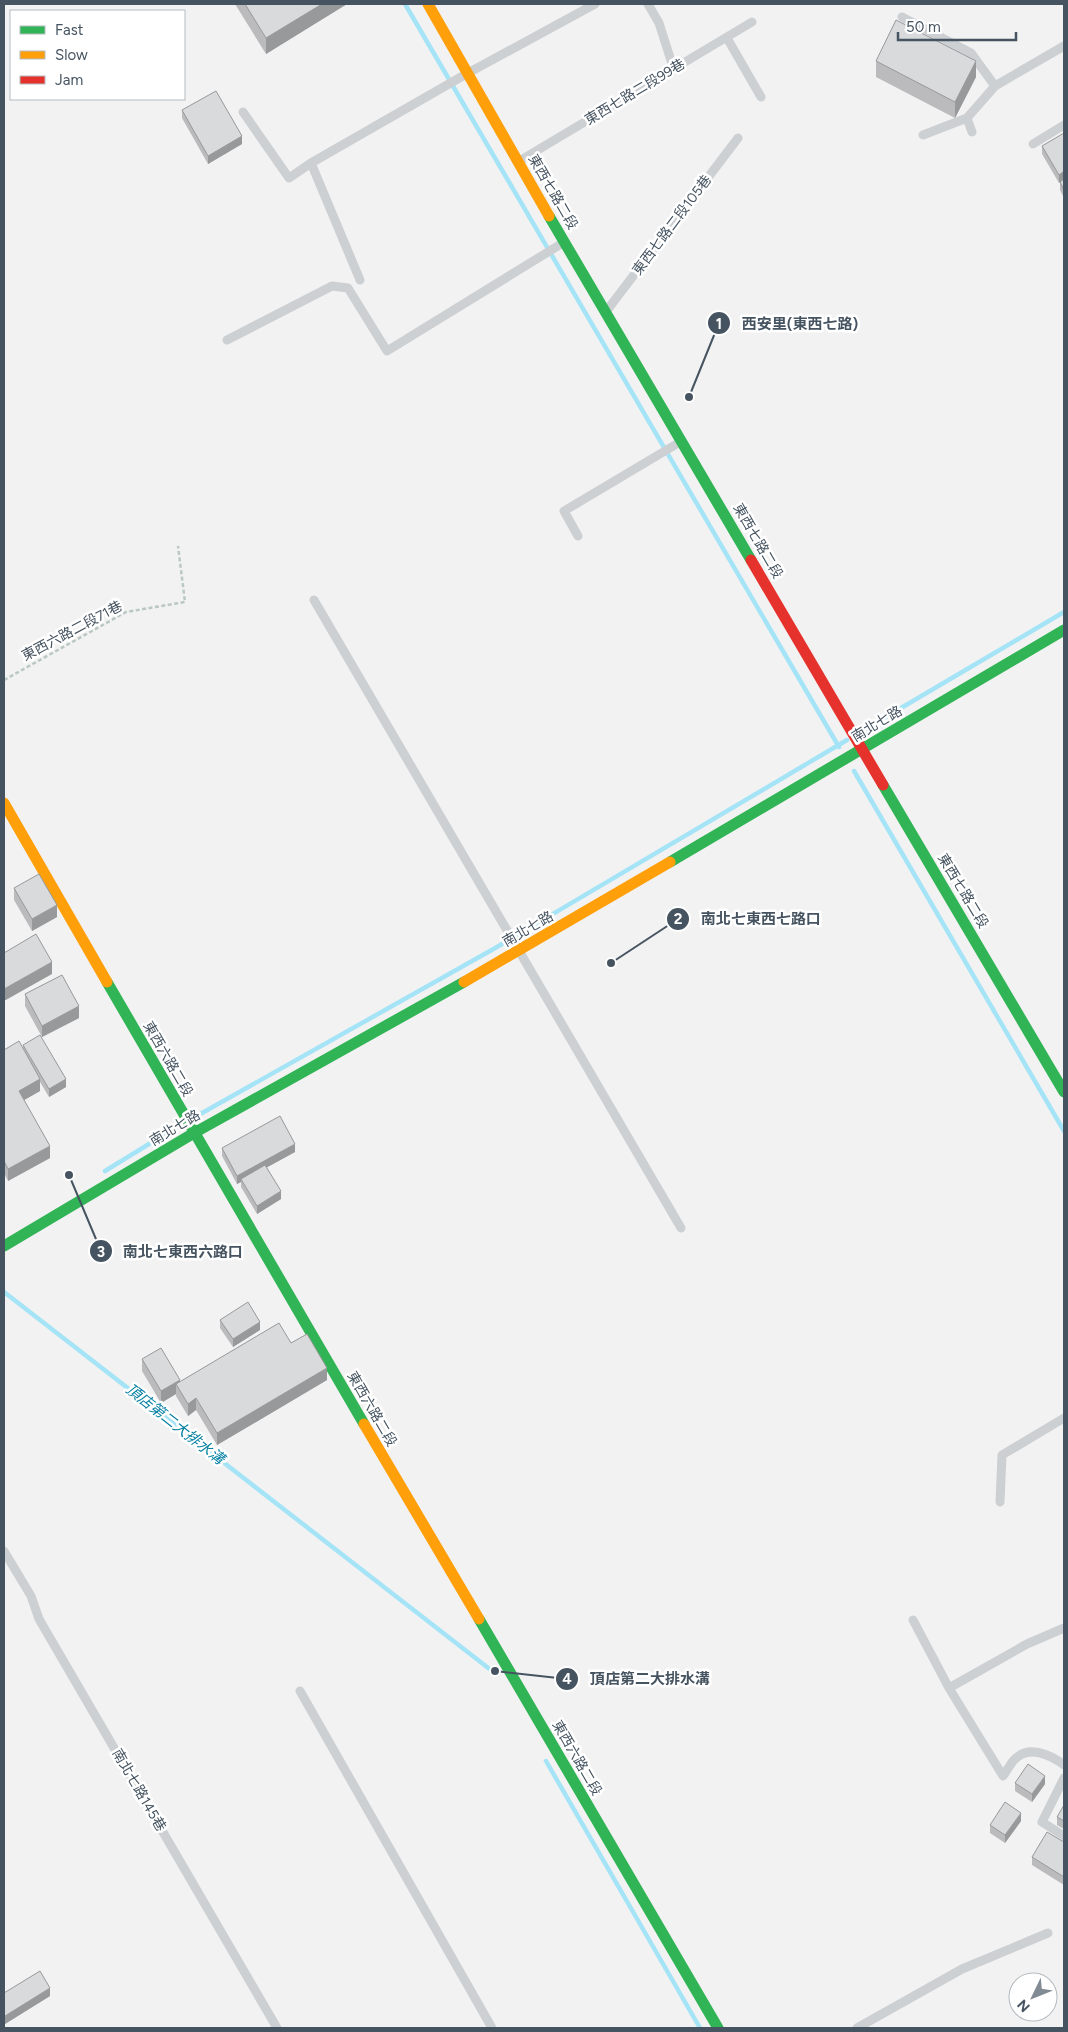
<svg xmlns="http://www.w3.org/2000/svg" width="1068" height="2032" viewBox="0 0 1068 2032" font-family="Figtree,'Noto Sans TC',sans-serif">
	<style>
		.lines { fill: none; stroke-linecap: round; stroke-linejoin: round }
		.stream { stroke: #a4e4f6; stroke-width: 4.5 }
		.path { stroke: #bac8c3; stroke-width: 2.5; stroke-dasharray: 4 2.5; stroke-linecap: butt }
		.lane { stroke: #cdd0d3; stroke-width: 9 }
		.fast { stroke: #30b455; stroke-width: 11 }
		.slow { stroke: #ff9f0a; stroke-width: 11 }
		.jam { stroke: #e5322d; stroke-width: 11 }
		.wall { fill: #bbbbbd }
		.shaded-wall { fill: #98999a }
		.building { fill: #d9dadc; stroke: #98999a }
		.labels { text-anchor: middle; dominant-baseline: central; stroke-width: 5; stroke-linejoin: round; paint-order: stroke }
		.street-label { font-size: 14px; fill: #465461; stroke: #fff }
		.water-label { font-size: 15px; font-style: italic; fill: #037fa1; stroke: #fff }
		.leader { fill: none; stroke: #465461; stroke-width: 2 }
		.callout-dot { fill: #465461; stroke: #fff; stroke-width: 2 }
		.mark-label { font-size: 15px; text-anchor: middle; font-weight: bold; fill: #fff }
		.callout-label { font-size: 15px; text-anchor: middle; font-weight: bold; fill: #465461; stroke: #fff; stroke-width: 5; stroke-linejoin: round; paint-order: stroke }
	</style>
	<rect width="100%" height="100%" fill="#f2f2f2"/>
	<g class="lines">
		<path class="stream" d="M405 4 839 747
			M862 731 1064 612
			M854 771 1064 1131
			M195 1117 497 947 847 740
			M105 1171 180 1125
			M4 1292 496 1674
			M546 1761 700 2028"/>
		<path class="path" d="M4 680 126 612 185 602 178 546"/>
		<path class="lane" d="M648 4 659 23 674 70
			M902 17 971 53 995 86 1064 46
			M727 38 761 97
			M243 112 289 178 311 163
			M967 118 972 132
			M923 135 967 118 995 86
			M1033 144 1064 125
			M521 160 752 22
			M360 280 311 163 468 73 595 4
			M608 309 738 138
			M227 340 332 286 348 288 387 351 561 244
			M578 536 564 511 680 442
			M314 600 681 1228
			M1000 1502 1002 1455 1064 1418
			M4 1551 31 1596 39 1619 277 2028
			M913 1620 949 1688 1003 1776C1007 1771 1010 1764 1014 1760 1028 1744 1051 1755 1064 1765
			M949 1688 1027 1644 1064 1628
			M300 1691 492 2028
			M1064 1778 1042 1822 1064 1836
			M857 2028 962 1969 1048 1933"/>
		<path class="fast" d="M549 216 751 560
			M883 785 1064 1092
			M670 862 1064 630
			M107 982 364 1424
			M4 1246 194 1133 464 982
			M479 1619 718 2028"/>
		<path class="slow" d="M428 4 549 216
			M4 803 107 982
			M464 982 670 862
			M364 1424 479 1619"/>
		<path class="jam" d="M751 560 883 785"/>
	</g>
	<path class="wall" d="M235 4H347L266 54Z
		M876 61 976 77 955 118 876 77Z
		M182 110 242 144 208 164 182 118Z
		M1064 133V198L1060 190V182L1059 183 1042 154V146Z
		M14 888 57 917 32 931 14 900Z
		M25 994 79 1018 42 1037 25 1006Z
		M23 1045 66 1087 49 1097 40 1082V1091L24 1100 50 1158 8 1181 4 1173V1050L23 1048Z
		M222 1148 295 1152 267 1167 281 1199 257 1214 241 1187V1182L237 1184 222 1156Z
		M220 1320 260 1330 233 1347 220 1328Z
		M291 1343 327 1380 217 1445 196 1410 188 1416 176 1396V1394L161 1403 142 1371V1359L180 1382Z
		M1015 1783 1045 1784 1032 1802 1015 1791Z
		M1064 1805V1829L1057 1825V1817Z
		M1021 1821 1005 1843 990 1833V1825Z
		M1064 1842V1885L1032 1865V1857Z
		M4 1993 50 1996 5 2024 4 2021Z"/>
	<path class="shaded-wall" d="M322 4H347L266 54V38Z
		M976 61V77L955 118V102Z
		M242 136V144L208 164V156Z
		M1064 171V179L1059 183V175Z
		M57 905V917L32 931V919Z
		M52 962V974L4 1001V989Z
		M79 1006V1018L42 1037V1026Z
		M40 1079V1091L19 1103V1091Z
		M66 1079V1087L49 1097V1089Z
		M295 1144V1152L242 1181 241 1179V1182L237 1184V1176Z
		M50 1146V1158L8 1181V1169Z
		M281 1191V1199L257 1214V1206Z
		M260 1322V1330L233 1347V1339Z
		M327 1368V1380L217 1445V1433Z
		M180 1380V1390L176 1384V1394L161 1403V1391Z
		M196 1398V1410L188 1416V1404Z
		M1045 1776V1784L1032 1802V1794Z
		M1021 1813V1821L1005 1843V1835Z
		M50 1988V1996L5 2024V2016Z"/>
	<path class="building" d="M245 4H322L266 38Z
		M896 20 976 61 955 102 876 61Z
		M216 91 242 136 208 156 182 110Z
		M1064 133V171L1059 175 1042 146Z
		M1064 179V190L1060 182Z
		M39 874 57 905 32 919 14 888Z
		M36 934 52 962 4 989V953Z
		M62 975 79 1006 42 1026 25 994Z
		M40 1035 66 1079 49 1089 23 1045Z
		M19 1041 40 1079 19 1091 50 1146 8 1169 4 1161V1050Z
		M280 1116 295 1144 237 1176 222 1148Z
		M265 1165 281 1191 257 1206 241 1179Z
		M248 1302 260 1322 233 1339 220 1320Z
		M279 1323 291 1343 307 1334 327 1368 217 1433 196 1398 188 1404 176 1384Z
		M161 1348 180 1380 161 1391 142 1359Z
		M1028 1764 1045 1776 1032 1794 1015 1783Z
		M1005 1802 1021 1813 1005 1835 990 1825Z
		M1064 1805V1821L1057 1817Z
		M1047 1832 1064 1842V1877L1032 1857Z
		M40 1971 50 1988 5 2016 4 2013V1993Z"/>
	<g class="labels">
		<g class="street-label">
			<text transform="translate(635 92) rotate(-31)">東西七路二段99巷</text>
			<text transform="translate(553 192) rotate(60)">東西七路二段</text>
			<text transform="translate(672 225) rotate(-53)">東西七路二段105巷</text>
			<text transform="translate(758 541) rotate(60)">東西七路二段</text>
			<text transform="translate(72 631) rotate(-28)">東西六路二段71巷</text>
			<text transform="translate(877 724) rotate(-31)">南北七路</text>
			<text transform="translate(963 891) rotate(59)">東西七路二段</text>
			<text transform="translate(528 929) rotate(-30)">南北七路</text>
			<text transform="translate(168 1059) rotate(60)">東西六路二段</text>
			<text transform="translate(175 1128) rotate(-31)">南北七路</text>
			<text transform="translate(372 1409) rotate(60)">東西六路二段</text>
			<text transform="translate(577 1758) rotate(60)">東西六路二段</text>
			<text transform="translate(139 1790) rotate(60)">南北七路145巷</text>
		</g>
		<g class="water-label">
			<text transform="translate(175 1424) rotate(38)">頂店第二大排水溝</text>
		</g>
	</g>
	<path class="leader" d="M689 397L719 323M611 963L678 919M69 1175L101 1251M495 1671L567 1679"/>
	<g class="callout-dot">
		<circle cx="689" cy="397" r="5"/>
		<circle cx="611" cy="963" r="5"/>
		<circle cx="69" cy="1175" r="5"/>
		<circle cx="495" cy="1671" r="5"/>
		<circle cx="719" cy="323" r="12"/>
		<circle cx="678" cy="919" r="12"/>
		<circle cx="101" cy="1251" r="12"/>
		<circle cx="567" cy="1679" r="12"/>
	</g>
	<g class="mark-label">
		<text x="719" y="329">1</text>
		<text x="678" y="924">2</text>
		<text x="101" y="1257">3</text>
		<text x="567" y="1684">4</text>
	</g>
	<g class="callout-label">
		<text x="800" y="329">西安里(東西七路)</text>
		<text x="761" y="924">南北七東西七路口</text>
		<text x="183" y="1257">南北七東西六路口</text>
		<text x="650" y="1684">頂店第二大排水溝</text>
	</g>
	<rect width="1068" height="2032" fill="none" stroke="#465461" stroke-width="10"/>
	<rect x="10" y="10" width="175" height="90" fill="#ffffff" stroke="#b5bbc0"/>
	<rect x="20" y="26" width="25" height="8" fill="#30b455" stroke="#b5bbc0"/>
	<text x="55" y="35" font-size="15" fill="#465461">Fast</text>
	<rect x="20" y="51" width="25" height="8" fill="#ff9f0a" stroke="#b5bbc0"/>
	<text x="55" y="60" font-size="15" fill="#465461">Slow</text>
	<rect x="20" y="76" width="25" height="8" fill="#e5322d" stroke="#b5bbc0"/>
	<text x="55" y="85" font-size="15" fill="#465461">Jam</text>
	<g transform="translate(1033 1997) rotate(227)"><circle r="24" fill="#ffffff" stroke="#b5bbc0"/>
	<path d="M0-4L9 19L0 12L-9 19Z" fill="#828b94"/>
	<text y="-8" font-size="14" font-weight="bold" text-anchor="middle" fill="#465461">N</text>
	</g>
	<path d="M898 32v8h118v-8" fill="none" stroke="#465461" stroke-width="2.5"/>
	<text x="906" y="32" font-size="15" fill="#465461" stroke="#ffffff" stroke-width="4" paint-order="stroke">50 m</text>
</svg>
